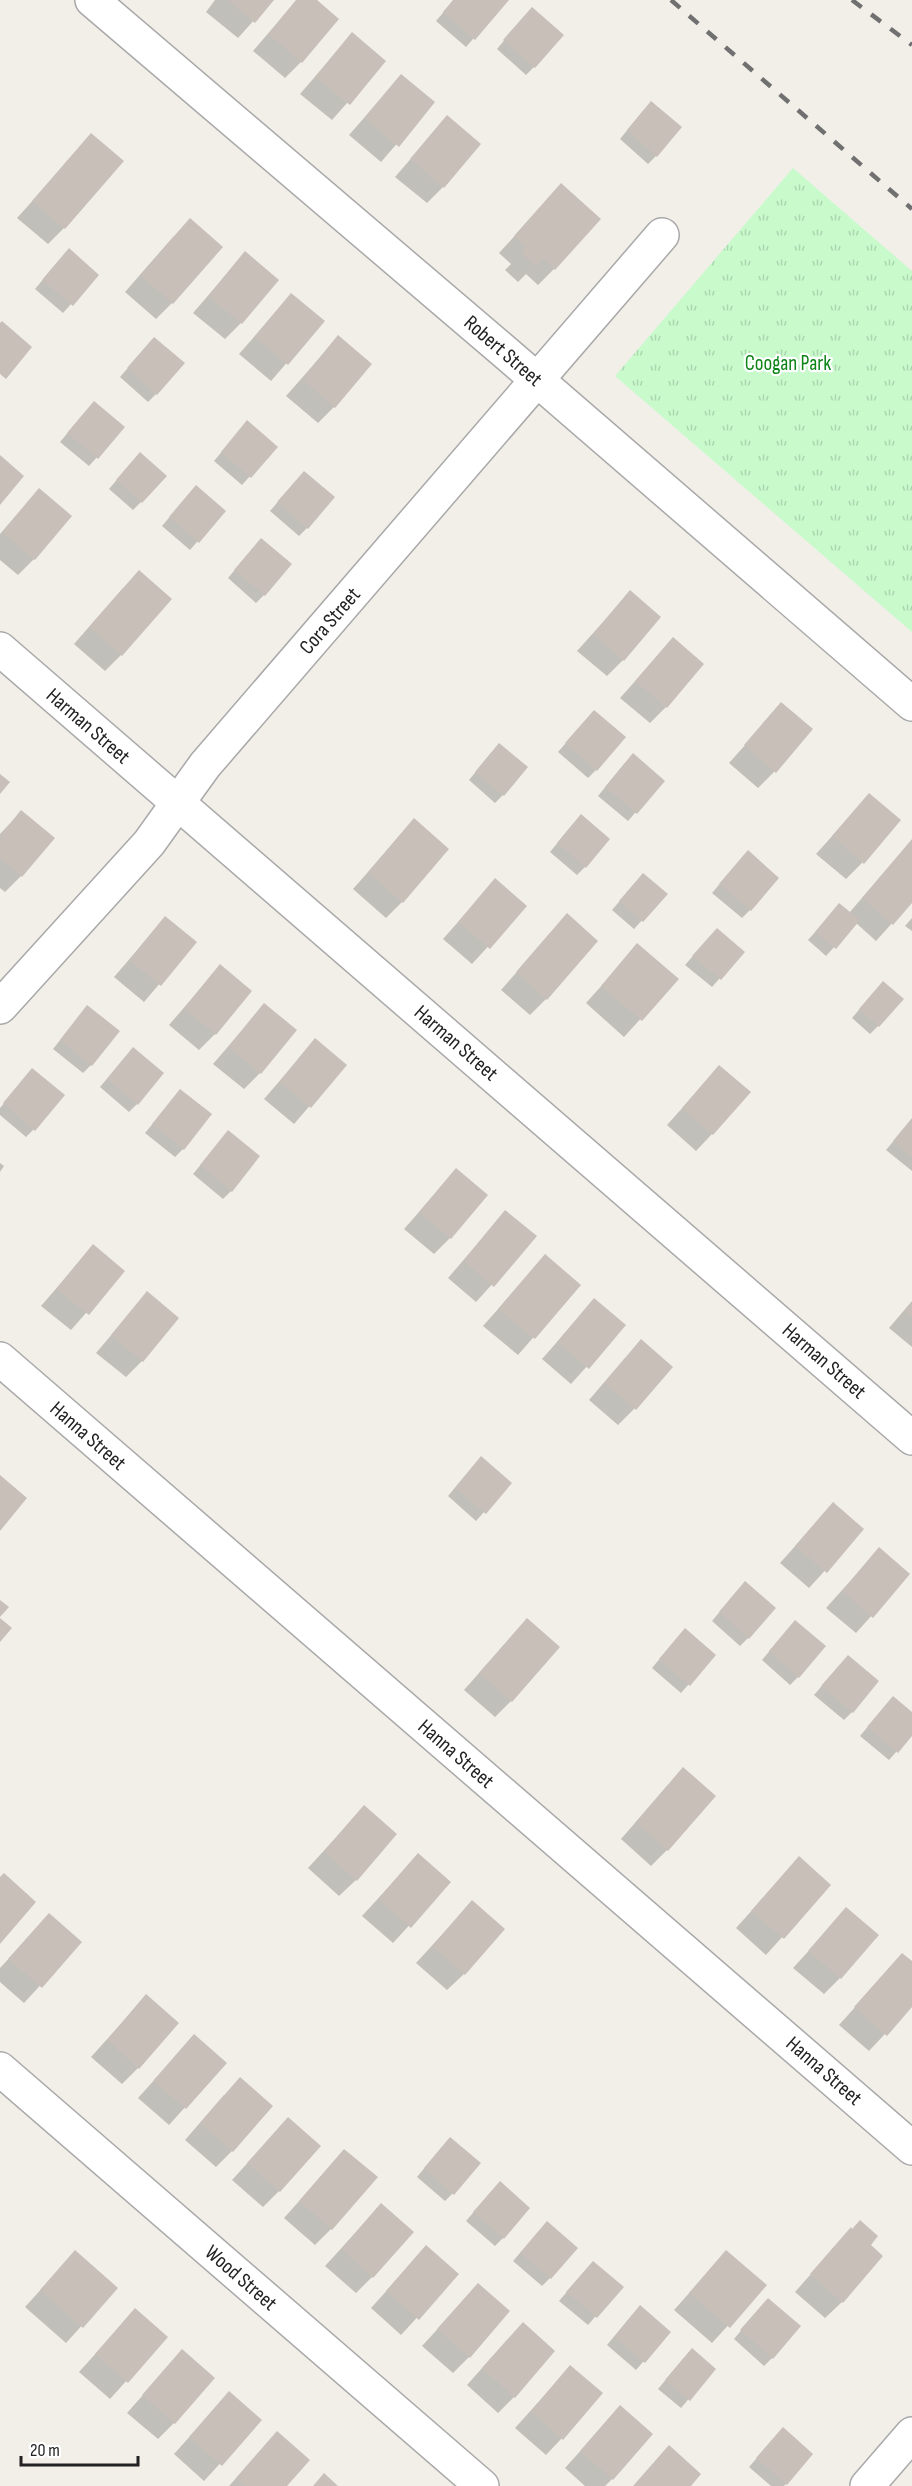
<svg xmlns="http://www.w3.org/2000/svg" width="912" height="2486" viewBox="0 0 912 2486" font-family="'Sofia Sans Condensed',sans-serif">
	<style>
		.park { fill: url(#park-tufts) }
		.shadow { fill: #0003 }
		.building { fill: #c7bfb8 }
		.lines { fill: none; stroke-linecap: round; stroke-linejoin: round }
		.minor-casing { stroke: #a9a9a9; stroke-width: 36 }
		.minor { stroke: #fff; stroke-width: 33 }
		.rail { stroke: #707070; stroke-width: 4.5; stroke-dasharray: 12 12; stroke-linecap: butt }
		.labels { text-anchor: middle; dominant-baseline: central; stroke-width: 4.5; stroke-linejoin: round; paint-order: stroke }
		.street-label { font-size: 21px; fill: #222; stroke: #fff }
		.park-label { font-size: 21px; fill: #0c8416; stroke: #fff }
	</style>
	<defs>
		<pattern id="park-tufts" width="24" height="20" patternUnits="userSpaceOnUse" patternTransform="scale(1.5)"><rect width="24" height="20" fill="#c8facc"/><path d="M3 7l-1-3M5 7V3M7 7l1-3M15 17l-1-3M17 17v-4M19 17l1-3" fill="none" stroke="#acd6af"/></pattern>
	</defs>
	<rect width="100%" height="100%" fill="#f2efe9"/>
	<path class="park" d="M793 168 912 271V632L615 376Z"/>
	<path class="shadow" d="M215 0H272L238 38 206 12Z
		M297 0H314L301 62 285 78 253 51Z
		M454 0H507L466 47 436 21Z
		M524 17 534 67 526 75 497 49Z
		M352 34 384 61 332 120 300 94Z
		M401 76 433 102 381 162 349 135Z
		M643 111 656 156 648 164 620 139Z
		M447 117 443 187 427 203 395 177Z
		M92 135 64 228 48 244 17 218Z
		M561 185 554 269 538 285 526 274 518 282 505 270 511 264 499 253Z
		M174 236 172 303 156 319 125 292Z
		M245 253 241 323 225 339 193 313Z
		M61 258 97 275 63 313 35 289Z
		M291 295 323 321 271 381 239 354Z
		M338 337 334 407 318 423 286 396Z
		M146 347 156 394 148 402 120 377Z
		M86 411 123 428 89 466 60 442Z
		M240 430 276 447 242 485 214 461Z
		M132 462 141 502 133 510 109 489Z
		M296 481 307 528 299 536 270 511Z
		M39 490 34 559 18 575 0 560V534Z
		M188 495 224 511 190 550 162 526Z
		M253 548 264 595 256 603 228 578Z
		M123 588 121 655 105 671 74 644Z
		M630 592 623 660 607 676 577 651Z
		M673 639 666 707 650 723 620 698Z
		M782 704 774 772 758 788 729 763Z
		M586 720 596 770 588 778 558 752Z
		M491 753 503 795 495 803 469 780Z
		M625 763 663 781 628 821 598 796Z
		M869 795 862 863 846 879 816 854Z
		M21 812V876L5 892 0 888V834Z
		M414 820 402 902 386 918 353 889Z
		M573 824 585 867 577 875 550 852Z
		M912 840V901L876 941 856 923 826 956 808 940 832 913H849Z
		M740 860 750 910 742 918 712 893Z
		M495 880 525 906 472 964 443 939Z
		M635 883 666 894 634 929 612 910Z
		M567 915 546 999 530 1015 501 990Z
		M165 918 195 942 144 1002 114 977Z
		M912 918V931L905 926Z
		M709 938 743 952 712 987 685 965Z
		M638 945 677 979 624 1037 586 1003Z
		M220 966 215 1034 199 1050 169 1025Z
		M875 991 878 1026 870 1034 852 1018Z
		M264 1005 260 1073 244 1089 213 1064Z
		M80 1015 91 1065 83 1073 53 1049Z
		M315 1040 345 1065 294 1124 264 1099Z
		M125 1057 137 1104 129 1112 100 1087Z
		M719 1067 712 1134 696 1151 667 1125Z
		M25 1078 34 1129 26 1137 0 1115V1108Z
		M180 1091 183 1149 175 1157 145 1133Z
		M912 1119V1171L886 1150Z
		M228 1132 231 1191 223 1199 193 1174Z
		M0 1163 4 1166 0 1172Z
		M456 1170 450 1238 434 1254 404 1229Z
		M505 1212 535 1237 476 1302 448 1278Z
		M93 1246 123 1271 71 1330 41 1306Z
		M545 1256 579 1285 518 1355 483 1326Z
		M147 1293 142 1361 126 1377 96 1353Z
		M594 1300 624 1325 571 1384 542 1359Z
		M912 1301V1347L889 1328Z
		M625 1358 634 1409 618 1425 589 1400Z
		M473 1466 510 1483 476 1521 448 1496Z
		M833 1504 862 1530 809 1588 780 1563Z
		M879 1549 908 1575 856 1633 826 1608Z
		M737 1591 748 1638 740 1646 712 1621Z
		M787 1630 798 1677 790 1685 762 1660Z
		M511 1637V1701L495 1717 464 1690Z
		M677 1638 714 1655 681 1693 652 1668Z
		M840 1665 852 1712 844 1720 814 1695Z
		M885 1706 912 1714V1734L889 1760 860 1736Z
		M667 1786V1850L651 1866 621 1839Z
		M364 1807 356 1880 339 1896 308 1868Z
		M418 1855 449 1882 393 1943 362 1916Z
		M799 1858 829 1885 766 1955 736 1928Z
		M472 1902 464 1974 447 1990 416 1963Z
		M847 1909 840 1978 824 1994 793 1968Z
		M49 1915 80 1942 24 2003 0 1982V1968Z
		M902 1955 912 1964V2005L869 2051 839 2025Z
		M146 1996 138 2068 122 2084 91 2057Z
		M194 2036 225 2063 169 2125 138 2098Z
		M224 2095 232 2151 216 2167 185 2140Z
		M288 2119 279 2191 263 2207 232 2180Z
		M442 2147 453 2193 445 2201 417 2177Z
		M344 2151 331 2229 315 2245 284 2218Z
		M492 2191 503 2238 495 2246 466 2221Z
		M381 2205 372 2277 356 2293 325 2266Z
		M851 2229 869 2245 842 2302 825 2318 795 2292Z
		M539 2231 550 2278 542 2286 513 2261Z
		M426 2247 457 2274 401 2335 371 2308Z
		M75 2252 115 2289 66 2343 25 2307Z
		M726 2252 765 2285 712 2343 674 2310Z
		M585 2271 621 2287 588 2325 559 2301Z
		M478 2285 469 2357 453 2373 422 2346Z
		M760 2308 772 2358 764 2366 734 2339Z
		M135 2310 166 2337 110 2399 79 2372Z
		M632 2315 669 2332 636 2370 607 2345Z
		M507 2340 514 2397 498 2413 467 2385Z
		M182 2351 174 2423 158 2439 127 2413Z
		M684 2358 714 2369 681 2408 658 2389Z
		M570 2367 562 2438 546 2455 515 2428Z
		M229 2393 260 2420 204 2481 174 2454Z
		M620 2407 612 2479 605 2486H585L565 2468Z
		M277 2434 285 2486H229L261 2450Z
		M775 2437 811 2454 784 2486H771L749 2467Z"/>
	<path class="building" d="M228 0H274L255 23Z
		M296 0H317L339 19 302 63 268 34Z
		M453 0H509L475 40 443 12Z
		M532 7 564 35 535 68 503 40Z
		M352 32 386 61 350 105 315 77Z
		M401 74 435 102 399 147 364 118Z
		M651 101 682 127 657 157 627 130Z
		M447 115 481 144 444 188 410 159Z
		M91 133 124 161 65 229 32 201Z
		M561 183 601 219 555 270 543 259 536 267 521 253 526 247 514 236Z
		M190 218 223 247 173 304 140 275Z
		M69 248 99 275 73 306 42 280Z
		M245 251 279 280 242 324 208 296Z
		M291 293 325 321 288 365 254 337Z
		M2 321 32 347 6 379 0 374V323Z
		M338 335 372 364 335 408 302 379Z
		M154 337 185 363 157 395 127 368Z
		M94 401 125 427 98 459 67 433Z
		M247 420 278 447 251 478 221 452Z
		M140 452 167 476 142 503 116 480Z
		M0 455 24 476 0 505Z
		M304 471 335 497 308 529 277 502Z
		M196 485 226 511 199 543 169 517Z
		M39 488 72 516 35 560 2 532Z
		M261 538 292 564 265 596 234 570Z
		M139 570 172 599 122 656 89 627Z
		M630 590 661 617 624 661 593 634Z
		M673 637 704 664 667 708 635 681Z
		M781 702 813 729 776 773 744 745Z
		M594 710 626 737 597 771 565 743Z
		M499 743 528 767 504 796 475 772Z
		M633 753 665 781 637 814 605 787Z
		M0 774 10 782 0 794Z
		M869 793 901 820 864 864 832 836Z
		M21 810 55 838 22 877 0 858V836Z
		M581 814 610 839 586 868 557 843Z
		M414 818 449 849 403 903 368 872Z
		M912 839V903L893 925 862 898Z
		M748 850 779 878 751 911 719 884Z
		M643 873 668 894 643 922 619 901Z
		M495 878 527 906 490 949 458 922Z
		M839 903 860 920 836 949 815 932Z
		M567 913 598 941 547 1000 516 972Z
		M165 916 197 942 161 986 129 960Z
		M717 928 745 952 721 980 692 956Z
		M637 943 679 979 642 1021 601 986Z
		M220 964 252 991 216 1035 184 1008Z
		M883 981 904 999 879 1027 859 1009Z
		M264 1003 297 1030 261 1074 228 1047Z
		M87 1005 120 1031 92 1066 60 1040Z
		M315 1038 347 1065 311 1108 279 1082Z
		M133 1047 164 1073 138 1105 107 1079Z
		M719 1065 751 1092 713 1135 682 1108Z
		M32 1068 65 1095 35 1131 3 1103Z
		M180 1089 212 1114 184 1150 152 1124Z
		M912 1118V1157L893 1141Z
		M228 1130 260 1156 232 1192 200 1165Z
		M456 1168 488 1195 451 1239 419 1212Z
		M505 1210 537 1236 494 1287 463 1261Z
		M93 1244 125 1271 89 1315 56 1289Z
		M545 1254 581 1285 535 1339 498 1309Z
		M147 1291 179 1318 143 1362 111 1335Z
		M594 1298 626 1325 589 1369 557 1342Z
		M912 1302V1317L904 1311Z
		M641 1339 673 1367 636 1410 604 1383Z
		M481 1456 512 1483 486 1514 455 1488Z
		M0 1475 27 1498 0 1531Z
		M833 1502 864 1529 827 1573 795 1546Z
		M879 1547 910 1574 873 1618 842 1591Z
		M745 1581 776 1608 749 1639 719 1612Z
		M0 1600 9 1607 0 1617Z
		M0 1618 12 1628 0 1642Z
		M527 1618 560 1647 512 1702 479 1673Z
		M795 1620 826 1646 799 1678 769 1651Z
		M685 1628 716 1655 690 1686 659 1659Z
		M848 1655 879 1681 853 1713 821 1686Z
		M893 1696 912 1712V1736L898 1753 867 1727Z
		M683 1767 716 1796 668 1851 636 1822Z
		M364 1805 397 1834 357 1881 324 1851Z
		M418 1853 451 1882 411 1928 378 1899Z
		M799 1856 831 1885 784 1939 751 1911Z
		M4 1873 36 1902 0 1944V1877Z
		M472 1900 505 1929 465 1975 432 1946Z
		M846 1907 879 1935 841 1979 808 1951Z
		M49 1913 82 1942 42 1988 8 1959Z
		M902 1953 912 1961V2007L887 2036 854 2007Z
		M146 1994 179 2023 139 2069 107 2040Z
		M194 2034 227 2063 186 2109 153 2081Z
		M240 2077 273 2106 233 2152 200 2123Z
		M288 2117 321 2146 280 2192 247 2163Z
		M450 2137 481 2163 454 2195 424 2168Z
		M344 2149 378 2177 332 2230 299 2201Z
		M500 2181 530 2208 504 2239 473 2212Z
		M381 2203 414 2232 373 2278 341 2249Z
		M860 2220 878 2236 871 2245 883 2256 843 2303 810 2274 851 2227 852 2229Z
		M547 2221 578 2248 551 2279 520 2253Z
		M426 2245 459 2274 419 2320 386 2291Z
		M75 2250 118 2288 83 2328 40 2290Z
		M726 2250 767 2285 730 2328 689 2293Z
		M593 2261 624 2287 597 2318 566 2292Z
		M478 2283 510 2311 470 2358 437 2329Z
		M768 2298 801 2326 773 2359 740 2330Z
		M640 2305 671 2332 645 2363 614 2337Z
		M135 2308 168 2337 128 2383 95 2354Z
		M523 2322 555 2351 515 2398 482 2368Z
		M692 2348 716 2369 690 2401 665 2380Z
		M182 2349 215 2378 175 2424 142 2395Z
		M570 2365 603 2393 563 2440 531 2411Z
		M229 2391 262 2420 222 2466 189 2437Z
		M620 2405 653 2434 613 2480 580 2451Z
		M783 2427 813 2454 787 2485 756 2458Z
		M277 2431 310 2460 287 2486H246L236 2478Z
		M669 2445 701 2474 691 2486H633Z
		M324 2473 338 2486H313Z"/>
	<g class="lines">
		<g class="minor-casing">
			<path id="minor" d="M92 0 506 353 912 704
				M0 649 912 1438
				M0 1007 149 843 205 765 662 235
				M0 1359 912 2148
				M0 2069 482 2486
				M867 2486 912 2434"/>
		</g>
		<use href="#minor" class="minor"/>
		<path class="rail" d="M671 0 912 209
			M852 0 912 45"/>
	</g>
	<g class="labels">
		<g class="street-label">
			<text transform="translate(503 351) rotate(41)">Robert Street</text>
			<text transform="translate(330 621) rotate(-49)">Cora Street</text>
			<text transform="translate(88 726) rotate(41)">Harman Street</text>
			<text transform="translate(456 1043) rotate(41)">Harman Street</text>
			<text transform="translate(824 1361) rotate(41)">Harman Street</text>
			<text transform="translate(88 1436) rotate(41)">Hanna Street</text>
			<text transform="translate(456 1754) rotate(41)">Hanna Street</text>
			<text transform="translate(824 2071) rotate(41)">Hanna Street</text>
			<text transform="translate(241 2278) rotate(41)">Wood Street</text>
		</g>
		<g class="park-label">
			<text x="788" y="363">Coogan Park</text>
		</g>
	</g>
	<path d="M21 2456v9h117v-9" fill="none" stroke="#222222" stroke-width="3"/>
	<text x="30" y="2456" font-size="18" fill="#222222" stroke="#ffffff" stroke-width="4.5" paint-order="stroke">20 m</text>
</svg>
